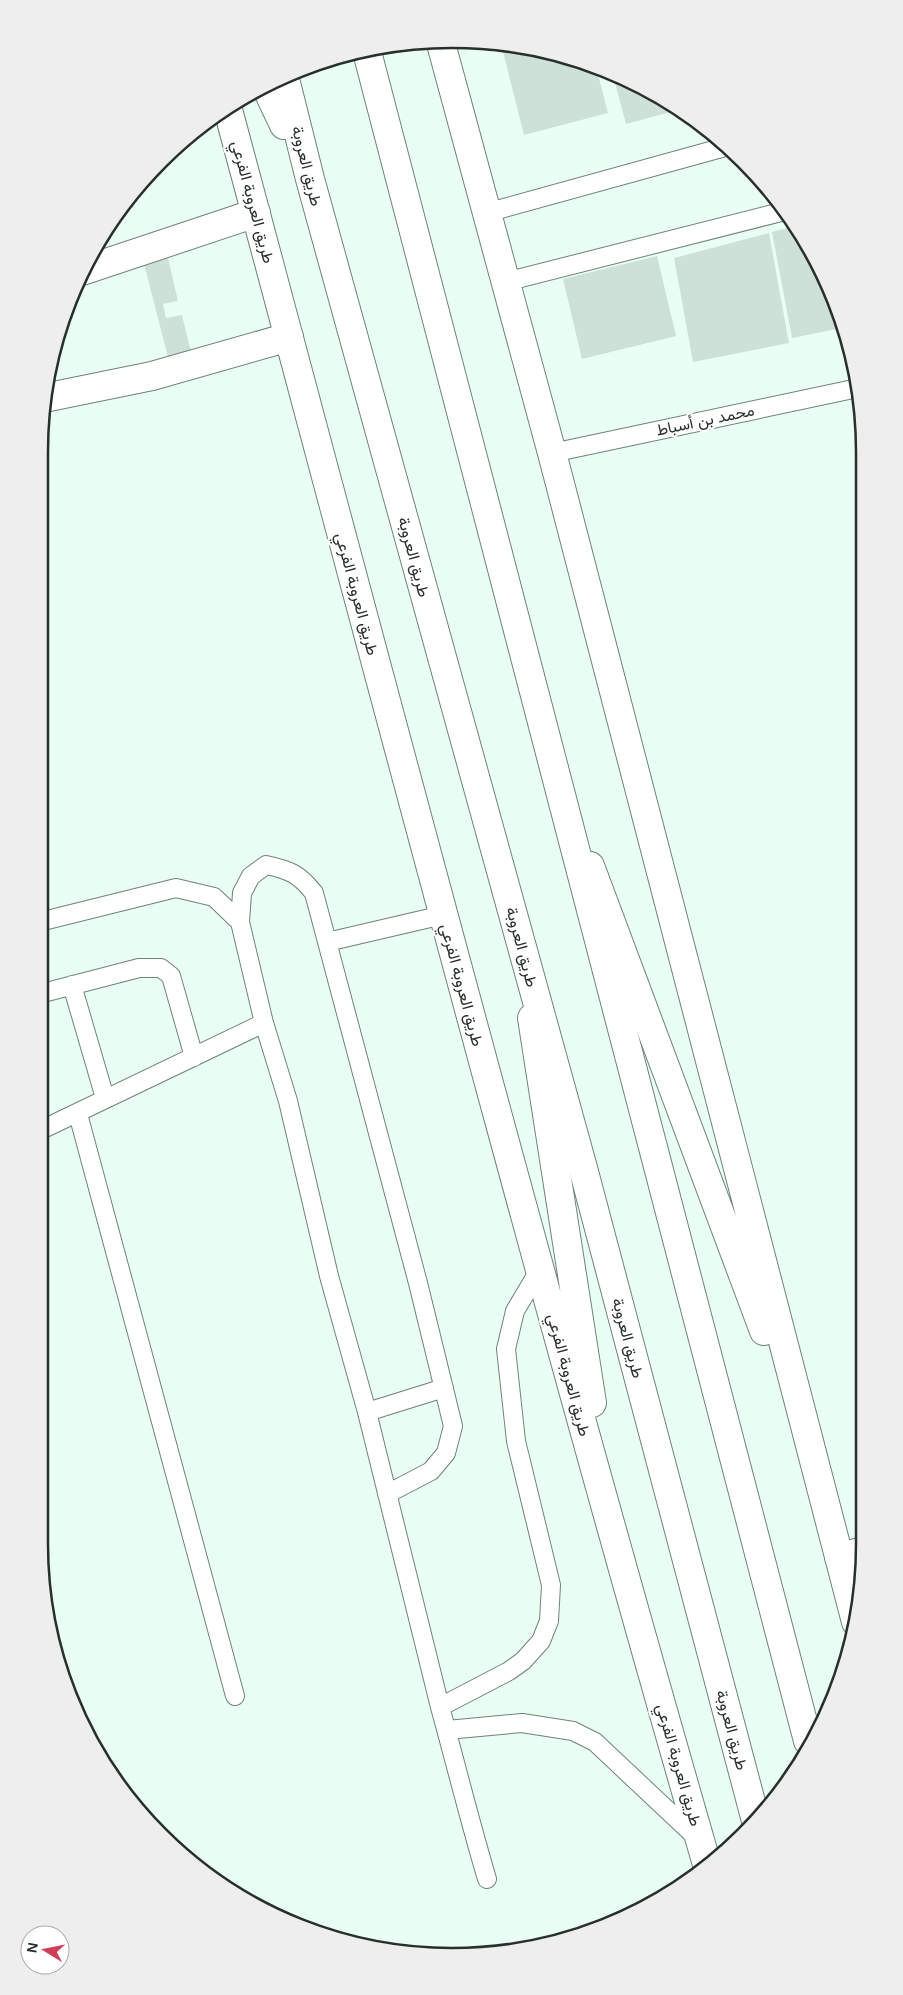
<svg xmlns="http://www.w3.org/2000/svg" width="903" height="1995" viewBox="0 0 903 1995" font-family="Arial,Vazirmatn,sans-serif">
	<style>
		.building { fill: #cde1d7 }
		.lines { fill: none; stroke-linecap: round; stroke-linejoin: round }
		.lane-casing { stroke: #6f8279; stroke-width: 20 }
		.street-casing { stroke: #6f8279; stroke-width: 30 }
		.secondary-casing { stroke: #6f8279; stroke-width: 30 }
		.primary-casing { stroke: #6f8279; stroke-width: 30 }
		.lane { stroke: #fff; stroke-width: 18 }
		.street { stroke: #fff; stroke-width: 28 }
		.secondary { stroke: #fff; stroke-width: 28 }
		.primary { stroke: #fff; stroke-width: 28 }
		.labels { text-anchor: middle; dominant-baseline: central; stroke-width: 4.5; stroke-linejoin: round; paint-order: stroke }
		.street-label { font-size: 16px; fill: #28302c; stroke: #fff }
		.rim { fill: none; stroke: #28302c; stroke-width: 2.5 }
	</style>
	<rect width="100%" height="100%" fill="#eafff4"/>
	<path class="building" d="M501 44 532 47 596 66 608 113 524 135Z
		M622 77 655 97 678 110 626 124 614 79Z
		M794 226 833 293 842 328 792 338 772 232Z
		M769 233 789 343 693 362 674 258Z
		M657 256 676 336 582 359 563 279Z
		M168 258 178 301 163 304 166 318 182 315 192 356 169 361 144 264Z"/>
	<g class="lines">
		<g class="lane-casing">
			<path id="lane" d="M486 213 725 147
				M505 282 785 211
				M552 453 858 388
				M39 922 176 888 214 897 240 922
				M327 942 443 915
				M72 985 105 1098
				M39 994 139 968H161L171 976 194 1057
				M78 1114 235 1696
				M39 1131 264 1023
				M367 1412 444 1388
				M387 1494 431 1471 446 1453 453 1426 418 1283 314 893C299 874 290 870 266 865L251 876 242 893 240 922 264 1023 288 1101 329 1276 367 1412 440 1707C456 1765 470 1822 487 1879
				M440 1707 509 1671 523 1661 541 1641 549 1621 551 1585 516 1441 506 1349 515 1311 540 1269
				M447 1730 522 1723 573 1731 595 1742 697 1838"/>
		</g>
		<g class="street-casing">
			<path id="street" d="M82 271 256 213
				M44 398 152 376 289 337
				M839 1557 864 1551"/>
		</g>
		<g class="secondary-casing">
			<path id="secondary" d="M440 40 552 453 856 1622
				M227 106C384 692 538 1279 706 1861
				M590 866 764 1331
				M532 1018 592 1403"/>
		</g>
		<g class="primary-casing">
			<path id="primary" d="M366 48 808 1741
				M284 75 310 179 583 1168 756 1821
				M265 85 284 125"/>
		</g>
		<use href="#lane" class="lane"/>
		<use href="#street" class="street"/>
		<use href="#secondary" class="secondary"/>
		<use href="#primary" class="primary"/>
	</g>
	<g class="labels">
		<g class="street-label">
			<text transform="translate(307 166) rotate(76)">طريق العروبة</text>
			<text transform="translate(253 202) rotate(75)">طريق العروبة الفرعي</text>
			<text transform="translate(705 420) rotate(-12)">محمد بن أسباط</text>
			<text transform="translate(414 557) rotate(75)">طريق العروبة</text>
			<text transform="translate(357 594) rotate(75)">طريق العروبة الفرعي</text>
			<text transform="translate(522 947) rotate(75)">طريق العروبة</text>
			<text transform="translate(462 985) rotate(75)">طريق العروبة الفرعي</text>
			<text transform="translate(628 1338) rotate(75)">طريق العروبة</text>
			<text transform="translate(569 1375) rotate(75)">طريق العروبة الفرعي</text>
			<text transform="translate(732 1730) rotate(75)">طريق العروبة</text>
			<text transform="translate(679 1765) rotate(74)">طريق العروبة الفرعي</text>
		</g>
	</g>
	<path d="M0 0H903V1995H0ZM452 48H452A404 404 0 0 1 856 452V1544A404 404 0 0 1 452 1948H452A404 404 0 0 1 48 1544V452A404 404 0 0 1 452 48Z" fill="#eee" fill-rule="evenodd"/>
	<path class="rim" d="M452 48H452A404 404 0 0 1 856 452V1544A404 404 0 0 1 452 1948H452A404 404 0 0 1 48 1544V452A404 404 0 0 1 452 48Z"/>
	<g transform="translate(45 1950) rotate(280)"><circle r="24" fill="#ffffff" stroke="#a9acab"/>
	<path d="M0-4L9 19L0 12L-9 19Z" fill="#cf3f59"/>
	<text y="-8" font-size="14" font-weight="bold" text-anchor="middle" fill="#28302c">N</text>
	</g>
</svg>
